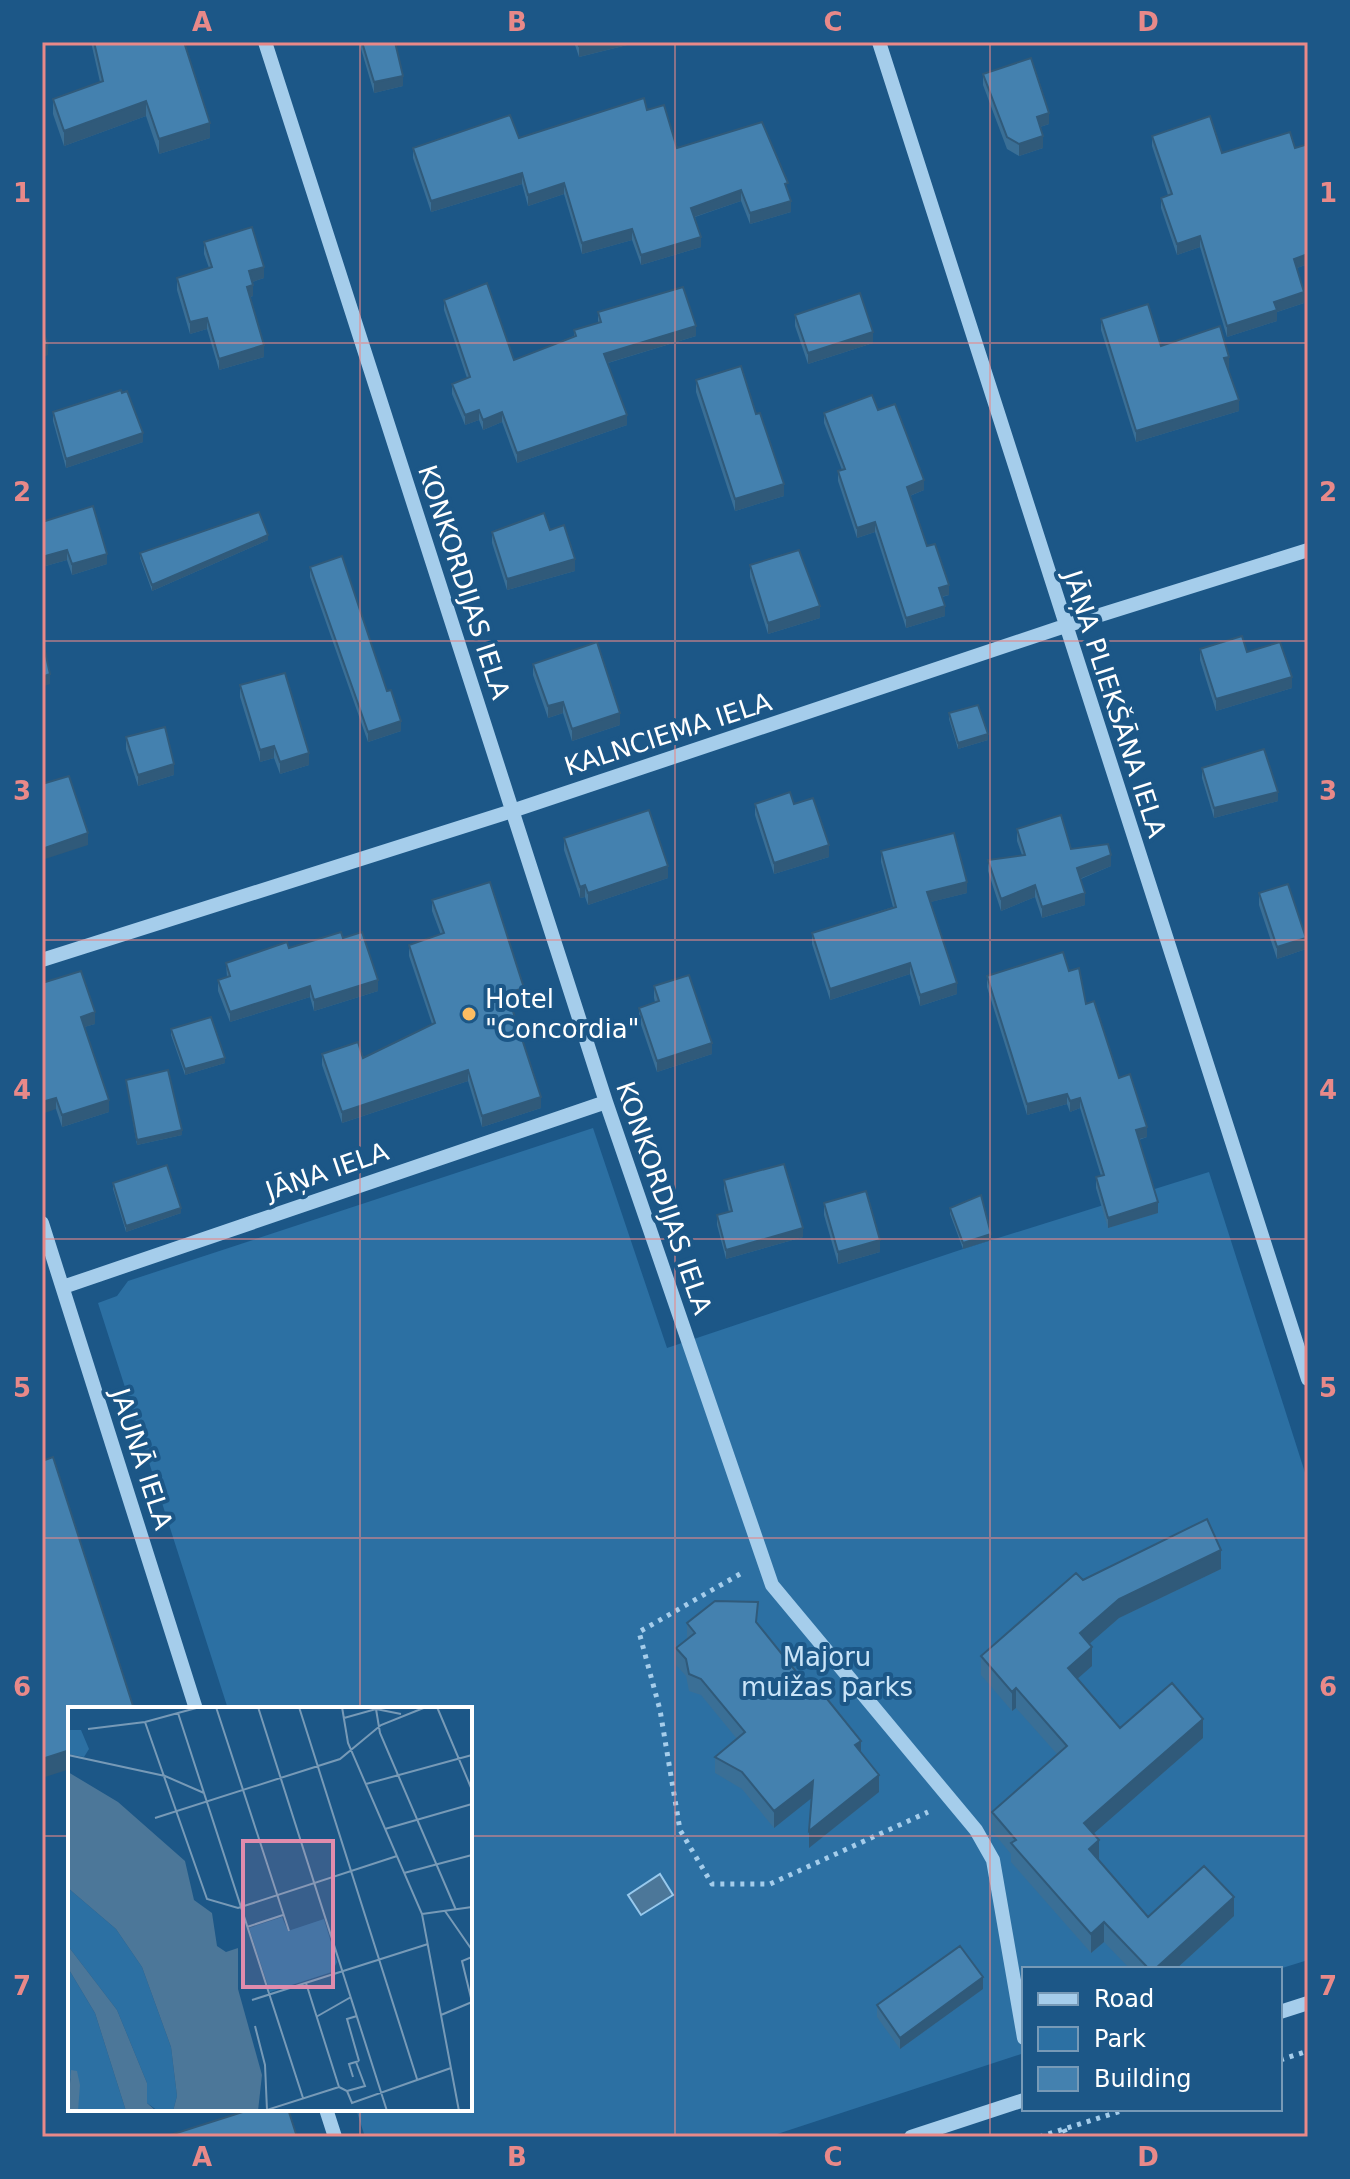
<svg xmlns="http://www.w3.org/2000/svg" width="1350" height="2179" viewBox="0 0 1350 2179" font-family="'DejaVu Sans',sans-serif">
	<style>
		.green { fill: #2c70a3 }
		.water { fill: #4c7799; stroke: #98c9ed; stroke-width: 2 }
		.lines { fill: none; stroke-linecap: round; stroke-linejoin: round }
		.path { stroke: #a5cdeb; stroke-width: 5; stroke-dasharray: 4 6; stroke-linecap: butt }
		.minor { stroke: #a5cdeb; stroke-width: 14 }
		.wall { fill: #3a6f96 }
		.shaded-wall { fill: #305a7a }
		.building { fill: #4481af; stroke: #305a7a; stroke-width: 2 }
		.grid { fill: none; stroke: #e88989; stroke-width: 2; stroke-opacity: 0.55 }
		.poi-dot { fill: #fcbd62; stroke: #1c5787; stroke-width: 3 }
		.labels { text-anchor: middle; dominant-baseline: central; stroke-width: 8; stroke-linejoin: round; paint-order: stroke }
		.street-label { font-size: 26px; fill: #fff; stroke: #1c5787 }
		.poi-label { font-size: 26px; fill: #fff; stroke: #1c5787; text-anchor: start }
		.park-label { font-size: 26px; fill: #cae4f8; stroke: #1c5787 }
		.inset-road { fill: none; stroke: #779ab7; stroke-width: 2 }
		.view { fill: #e08cad; fill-opacity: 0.15; stroke: #e08cad; stroke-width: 4 }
		.inset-edge { fill: none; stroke: #fff; stroke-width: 4 }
		.neatline { fill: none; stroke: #e88989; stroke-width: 3 }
		.grid-label { font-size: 26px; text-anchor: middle; font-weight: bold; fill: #e88989 }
	</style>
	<rect width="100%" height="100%" fill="#1c5787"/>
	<path class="green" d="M593 1128 667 1348 963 1249 1209 1172 1308 1482V1960L1279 1969H1024V2053L768 2137H365L356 2109H470V1709H228L98 1303 117 1296 128 1281Z"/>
	<path class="water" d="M660 1874 673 1895 641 1915 628 1895Z"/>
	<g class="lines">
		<path class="path" d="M740 1574 639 1632 660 1710 680 1830 712 1884H770L928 1812
			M1280 2060 1308 2051
			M1064 2129 1067 2137
			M1039 2137 1127 2109"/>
		<path class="minor" d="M265 42 606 1102 772 1585 976 1830 993 1860 1024 2038
			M879 42 1308 1379
			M42 960 512 811 1065 626 1308 550
			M42 1223 196 1709
			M63 1287 606 1102
			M1280 2012 1308 2003
			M326 2109 335 2137
			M911 2137 1024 2100"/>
	</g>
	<path class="wall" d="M91 42H188L185 43 210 138 159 154 146 116 64 146 53 114V99L100 82Z
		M359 42H395L403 86 374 93Z
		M574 42H635V43L579 57Z
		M983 74 1049 124 1040 127 1043 148 1019 156 1007 149 983 85Z
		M647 110 677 148 788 193 791 212 750 224 741 201 695 217 701 247 641 265 632 240 582 254 564 194 528 206 522 184 431 212 413 158V148L519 138Z
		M1152 136 1222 153 1308 264 1297 268 1304 303 1277 312V321L1227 337 1200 247 1177 255 1161 208V198L1168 195 1152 146Z
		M204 242 264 278 252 282 253 296 250 297 264 357 219 370 207 329 190 334 177 290V278L209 268 204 254Z
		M444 300 514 360 574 336V330L598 323V312L696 336 608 363 627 425 517 463 502 422 483 430 479 420 465 425 452 394V384L467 378 444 310Z
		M795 315 873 343 808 364 795 326Z
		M1101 319 1161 346 1229 368H1228L1239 411 1136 442 1101 330Z
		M696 380 756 414 784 496 735 511 696 392Z
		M878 410 924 490 910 496 927 546 949 595 942 597 945 616 906 628 875 532 857 538 838 481V471L842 470 824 423V413Z
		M53 412 143 442 66 468 53 421Z
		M42 522 107 564 72 575 67 560 42 567Z
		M550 530 575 571 507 590 492 543V532Z
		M268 540 152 591 140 558V553Z
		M750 565 820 618 768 634 750 577Z
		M310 567 401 731 368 742 310 577Z
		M1200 649 1247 652 1292 688 1216 711 1200 660Z
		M533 664 620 725 572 741 563 713 548 718 533 675Z
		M240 685 309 765 280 774 274 758 260 762 240 697Z
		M949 713 988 740 958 749 949 719Z
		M126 737 174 775 138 786 126 749Z
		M1202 768 1278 801 1214 818 1202 778Z
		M755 804H794L829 857 774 874 755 815Z
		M1017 829 1071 849 1111 866 1081 879 1085 905 1042 918 1035 897 1001 911 988 871V860L1022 855 1017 841Z
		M564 838 668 878 588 905 585 897 580 898 564 850Z
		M881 851 967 893 930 902 957 994 920 1006 910 974 830 1000 812 944V933L893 907 881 862Z
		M1259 893 1306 949 1277 959 1259 905Z
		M432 900 524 999 510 1003 541 1108 482 1127 468 1081 342 1123 322 1065V1054L363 1058 432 1024 409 956V945L441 935 432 911Z
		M343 938 378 991 314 1011 310 997 230 1022 218 991V980L227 977 226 963 289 948Z
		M1069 971 1086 1004 1147 1137 1139 1140 1158 1213 1108 1228 1096 1188V1177L1101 1176 1080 1108 1070 1112 1067 1104 1027 1115 987 987V976Z
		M42 983 95 1024 84 1027 109 1112 62 1127 56 1109Z
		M654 986 712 1054 657 1072 639 1019V1008L655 1002 654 998Z
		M171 1029 225 1063 185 1075 171 1035Z
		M126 1080 182 1135 137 1145Z
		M724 1180 803 1237 726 1259 717 1225V1215L729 1212 724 1190Z
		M113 1183 181 1213 126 1232 113 1189Z
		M824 1203 880 1252 838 1264 824 1215Z
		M950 1208 991 1240 963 1249 950 1214Z
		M1221 1569 1119 1618 1089 1644 1092 1666 1077 1679 1120 1728 1203 1738 1093 1834 1099 1860 1148 1917 1234 1916 1176 1969H1130L1104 1942 1091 1953 1011 1862V1854L992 1831V1812L1057 1754 1016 1708 1012 1711 981 1675V1656L1083 1580Z
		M687 1623 757 1624 861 1753 879 1792 809 1848 811 1798 774 1828 742 1789 715 1773V1757L737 1739 701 1695 689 1691 686 1676 676 1665V1648L687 1640Z
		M983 1989 900 2049 877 2017V2005Z"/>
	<path class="shaded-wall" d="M593 42H635V43L579 57V46Z
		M403 76V86L374 93V82Z
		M146 101V116L64 146V131Z
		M1049 113V124L1037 128V117Z
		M210 123V138L159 154V139Z
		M1043 136V148L1019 156V144Z
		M522 173V184L431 212V201Z
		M564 183V194L528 206V195Z
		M741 190V201L691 218V208Z
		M791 201V212L750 224V213Z
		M632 229V240L582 254V243Z
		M1200 236V247L1177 255V244Z
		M701 237V247L641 265V255Z
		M1308 247V264L1294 269V259Z
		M264 267V278L249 283V271Z
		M253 285V296L247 298V287Z
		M1304 292V303L1277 312V321L1227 337V326L1274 302Z
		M207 318V329L190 334V322Z
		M696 326V336L604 364V354Z
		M873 332V343L808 364V353Z
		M48 344V355L42 358V346Z
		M264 345V357L219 370V359Z
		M1229 357V368L1224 369V358Z
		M1239 400V411L1136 442V431Z
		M479 410V420L465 425V415Z
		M502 412V422L483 430V420Z
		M627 415V425L517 463V453Z
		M143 433V442L66 468V459Z
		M924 480V490L907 497V487Z
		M784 484V496L735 511V499Z
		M875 522V532L857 538V528Z
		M268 535V540L152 591V585Z
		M67 550V560L42 567V557Z
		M107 554V564L72 575V564Z
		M575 559V571L507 590V579Z
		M949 585V595L939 597V588Z
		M820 606V618L768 634V623Z
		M945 606V616L906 628V618Z
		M50 674V684L42 687V677Z
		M1292 677V688L1216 711V699Z
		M563 702V713L548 718V706Z
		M620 713V725L572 741V729Z
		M401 721V731L368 742V732Z
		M988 734V740L958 749V743Z
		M274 746V758L260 762V750Z
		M309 753V765L280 774V762Z
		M174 764V775L138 786V775Z
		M1278 792V801L1214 818V808Z
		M88 833V845L42 860V849Z
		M829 845V857L774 874V863Z
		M1111 855V866L1077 880V868Z
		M668 866V878L588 905V893Z
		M967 882V893L927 903V892Z
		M585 885V897L580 898V887Z
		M1035 885V897L1001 911V899Z
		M1085 893V905L1042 918V907Z
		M1306 938V949L1277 959V947Z
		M910 963V974L830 1000V989Z
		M378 980V991L314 1011V1000Z
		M957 983V994L920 1006V995Z
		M310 986V997L230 1022V1012Z
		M524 988V999L507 1004V993Z
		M95 1012V1024L81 1028V1017Z
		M712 1043V1054L657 1072V1061Z
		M225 1058V1063L185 1075V1069Z
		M468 1070V1081L342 1123V1112Z
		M1067 1094V1104L1027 1115V1104Z
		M541 1097V1108L482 1127V1116Z
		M56 1098V1109L42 1114V1102Z
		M1080 1098V1108L1070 1112V1101Z
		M109 1100V1112L62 1127V1115Z
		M1147 1127V1137L1136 1140V1130Z
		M182 1130V1135L137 1145V1140Z
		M1158 1202V1213L1108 1228V1218Z
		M181 1208V1213L126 1232V1226Z
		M803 1228V1237L726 1259V1250Z
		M991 1234V1240L963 1249V1243Z
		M880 1240V1252L838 1264V1252Z
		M1221 1550V1569L1119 1618 1080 1652V1633L1119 1599Z
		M1092 1647V1666L1068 1687V1668Z
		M1016 1688V1708L1012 1711V1692Z
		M1203 1719V1738L1084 1842V1823Z
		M861 1741V1757L855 1745Z
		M70 1750V1769L42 1778V1759Z
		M879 1775V1792L809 1848V1831Z
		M813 1781V1797L774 1828V1811Z
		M1099 1840V1860L1089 1849Z
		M1234 1897V1916L1176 1969H1155Z
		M1104 1922V1942L1091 1953V1934Z
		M983 1977V1989L900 2049V2038Z"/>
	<path class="building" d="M94 42H184L210 123 159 139 146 101 64 131 53 99 103 81Z
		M362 42H395L403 76 374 82Z
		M578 42H593L579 46Z
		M1031 58 1049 113 1037 117 1043 136 1019 144 1007 137 983 74Z
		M644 98 647 110 664 105 677 148 762 122 788 183 785 184 791 201 750 213 741 190 691 208 701 237 641 255 632 229 582 243 564 183 528 195 522 173 431 201 413 148 510 115 519 138Z
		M1210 116 1222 153 1290 132 1295 148 1308 144V254L1294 259 1304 292 1274 302 1277 310 1227 326 1200 236 1177 244 1161 198 1172 194 1152 136Z
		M252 227 264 267 249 271 253 285 247 287 264 345 219 359 207 318 190 322 177 278 212 267 204 242Z
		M487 283 514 360 576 336 574 330 601 322 598 312 683 287 696 326 604 354 627 415 517 453 502 412 483 420 479 410 465 415 452 384 470 377 444 300Z
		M860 293 873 332 808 353 795 315Z
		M1148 304 1161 346 1220 326 1229 357 1224 358 1239 400 1136 431 1101 319Z
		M42 329 48 344 42 346Z
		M741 366 756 414 760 413 784 484 735 499 696 380Z
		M121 390 122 393 127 391 143 433 66 459 53 412Z
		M872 395 878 410 895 404 924 480 907 487 927 546 935 544 949 585 939 588 945 606 906 618 875 522 857 528 838 471 845 469 824 413Z
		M93 506 107 554 72 564 67 550 42 557V522Z
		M259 512 268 535 152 585 140 553Z
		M544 513 550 530 564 525 575 559 507 579 492 532Z
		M799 550 820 606 768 623 750 565Z
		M342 556 387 691 391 690 401 721 368 732 310 567Z
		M1242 636 1247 652 1280 642 1292 677 1216 699 1200 649Z
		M42 638 50 674 42 677Z
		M597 642 620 713 572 729 563 702 548 706 533 664Z
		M285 673 309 753 280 762 274 746 260 750 240 685Z
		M978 705 988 734 958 743 949 713Z
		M165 727 174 764 138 775 126 737Z
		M1264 749 1278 792 1214 808 1202 768Z
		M69 776 88 833 42 849V784Z
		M790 792 794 804 813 798 829 845 774 863 755 804Z
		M649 810 668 866 588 893 585 885 580 887 564 838Z
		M1061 815 1071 849 1108 844 1111 855 1077 868 1085 893 1042 907 1035 885 1001 899 988 860 1025 855 1017 829Z
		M954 833 967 882 927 892 957 983 920 995 910 963 830 989 812 933 896 907 881 851Z
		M490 882 524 988 507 993 541 1097 482 1116 468 1070 342 1112 322 1054 358 1042 363 1058 435 1023 409 945 444 933 432 900Z
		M1288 884 1306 938 1277 947 1259 893Z
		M341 932 343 938 362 932 378 980 314 1000 310 986 230 1012 218 980 230 976 226 963 287 942 289 948Z
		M1063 952 1069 971 1079 968 1086 1004 1094 1001 1119 1078 1130 1074 1147 1127 1136 1130 1158 1202 1108 1218 1096 1177 1104 1175 1080 1098 1070 1101 1067 1094 1027 1104 987 976Z
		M81 971 95 1012 81 1017 109 1100 62 1115 56 1098 42 1102V983Z
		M689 975 712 1043 657 1061 639 1008 659 1001 654 986Z
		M211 1017 225 1058 185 1069 171 1029Z
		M168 1070 182 1130 137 1140 126 1080Z
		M784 1164 803 1228 726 1250 717 1215 732 1211 724 1180Z
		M167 1165 181 1208 126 1226 113 1183Z
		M866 1191 880 1240 838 1252 824 1203Z
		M981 1195 991 1234 963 1243 950 1208Z
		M53 1457 134 1709H70V1750L42 1759V1461Z
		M1207 1519 1221 1550 1119 1599 1080 1633 1092 1647 1068 1668 1120 1728 1172 1683 1203 1719 1084 1823 1099 1840 1089 1849 1148 1917 1204 1866 1234 1897 1155 1969H1149L1104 1922 1091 1934 1011 1843 1016 1840 992 1812 1067 1746 1016 1688 1012 1692 981 1656 1076 1573 1083 1580Z
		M715 1601 758 1602 756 1622 806 1684 811 1679 861 1741 855 1745 879 1775 809 1831 813 1781 774 1811 742 1772 715 1757 745 1732 701 1679 689 1674 686 1659 676 1648 695 1633 687 1623Z
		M960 1946 983 1977 900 2038 877 2005Z
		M252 2109H288L297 2137H164Z"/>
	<path class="grid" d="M360 42V1709M675 42V2137M990 42V2137M42 343H1308M42 641H1308M42 940H1308M42 1239H1308M42 1538H1308M42 1836H70M470 1836H1308M360 2109V2137"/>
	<circle class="poi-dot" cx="469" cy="1014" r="8"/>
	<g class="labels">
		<g class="street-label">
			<text transform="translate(464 582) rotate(72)">KONKORDIJAS IELA</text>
			<text transform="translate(1115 704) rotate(72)">JĀŅA PLIEKŠĀNA IELA</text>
			<text transform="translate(668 734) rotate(-18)">KALNCIEMA IELA</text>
			<text transform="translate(327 1171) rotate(-19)">JĀŅA IELA</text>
			<text transform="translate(664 1198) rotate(71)">KONKORDIJAS IELA</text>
			<text transform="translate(142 1459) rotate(72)">JAUNĀ IELA</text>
		</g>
		<g class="poi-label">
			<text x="485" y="999">Hotel<tspan x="485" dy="30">"Concordia"</tspan></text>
		</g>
		<g class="park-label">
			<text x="827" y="1657">Majoru<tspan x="827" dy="30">muižas parks</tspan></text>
		</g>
	</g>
	<g transform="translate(68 1707)">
		<rect width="404" height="404" fill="#1c5787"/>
		<path d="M0 23H13L21 42 16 50 0 47ZM0 181 48 222 74 260 103 340 109 389 105 404H90L79 396V376L49 303 0 239ZM214 210 220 224 256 212 269 255 264 265 202 285 181 221ZM0 261 27 306 58 404H10L8 364 0 375Z" fill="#2c70a3"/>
		<path d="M0 65 50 95 117 154 126 193 144 206 149 239 158 245 170 241V282L194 368 190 404H105L109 389 103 340 74 260 48 222 0 181ZM0 239 49 303 79 376V396L88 404H58L27 306 0 261ZM3 363 9 364 12 378 10 404H0Z" fill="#4c7799"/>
		<path class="inset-road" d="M148 0 221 224M190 0 319 404M231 0 349 372M274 0 280 36 354 207 391 404M369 0 404 83M308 2 312 26 388 203M110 6 235 391M276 11 308 2 333 7M77 15 139 192 170 201 329 149M20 22 77 15 132 0M0 48 97 69 136 86M298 77 404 48M87 111 272 52 313 18 358 0M317 122 404 97M336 166 404 148M377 204 404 243M354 207 404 200M179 220 215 208M238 276 271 380M184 293 360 237M404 295 394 254 404 250M373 308 404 295M289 309 279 312 291 354M248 310 283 290M187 319 197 358 199 403 271 380M285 370 281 357 291 354M271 380 279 384 284 396 383 361M279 384 297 379 288 355"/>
		<path class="view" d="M175 134H265V280H175Z"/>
		<rect width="404" height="404" class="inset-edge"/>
	</g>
	<rect width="1350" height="2179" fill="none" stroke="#1c5787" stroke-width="88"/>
	<rect x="1022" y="1967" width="260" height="144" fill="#1c5787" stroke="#779ab7" stroke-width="2"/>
	<rect x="1038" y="1993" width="40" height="12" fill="#a5cdeb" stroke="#779ab7" stroke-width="2"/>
	<text x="1094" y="2007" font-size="24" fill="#ffffff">Road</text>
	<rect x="1038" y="2027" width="40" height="24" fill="#2c70a3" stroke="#779ab7" stroke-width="2"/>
	<text x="1094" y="2047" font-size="24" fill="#ffffff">Park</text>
	<rect x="1038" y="2067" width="40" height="24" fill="#4481af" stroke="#779ab7" stroke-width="2"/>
	<text x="1094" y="2087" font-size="24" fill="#ffffff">Building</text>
	<rect x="44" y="44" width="1262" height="2091" class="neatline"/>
	<g class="grid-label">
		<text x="202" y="31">A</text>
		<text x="517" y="31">B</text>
		<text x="833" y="31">C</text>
		<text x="1148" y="31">D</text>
		<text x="22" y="202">1</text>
		<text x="1328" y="202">1</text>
		<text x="22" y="501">2</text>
		<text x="1328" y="501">2</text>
		<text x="22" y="800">3</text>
		<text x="1328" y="800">3</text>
		<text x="22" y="1099">4</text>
		<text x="1328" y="1099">4</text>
		<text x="22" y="1397">5</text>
		<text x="1328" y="1397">5</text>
		<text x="22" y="1696">6</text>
		<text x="1328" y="1696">6</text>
		<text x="22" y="1995">7</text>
		<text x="1328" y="1995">7</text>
		<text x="202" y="2166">A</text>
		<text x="517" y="2166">B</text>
		<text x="833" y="2166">C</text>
		<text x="1148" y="2166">D</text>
	</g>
</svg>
